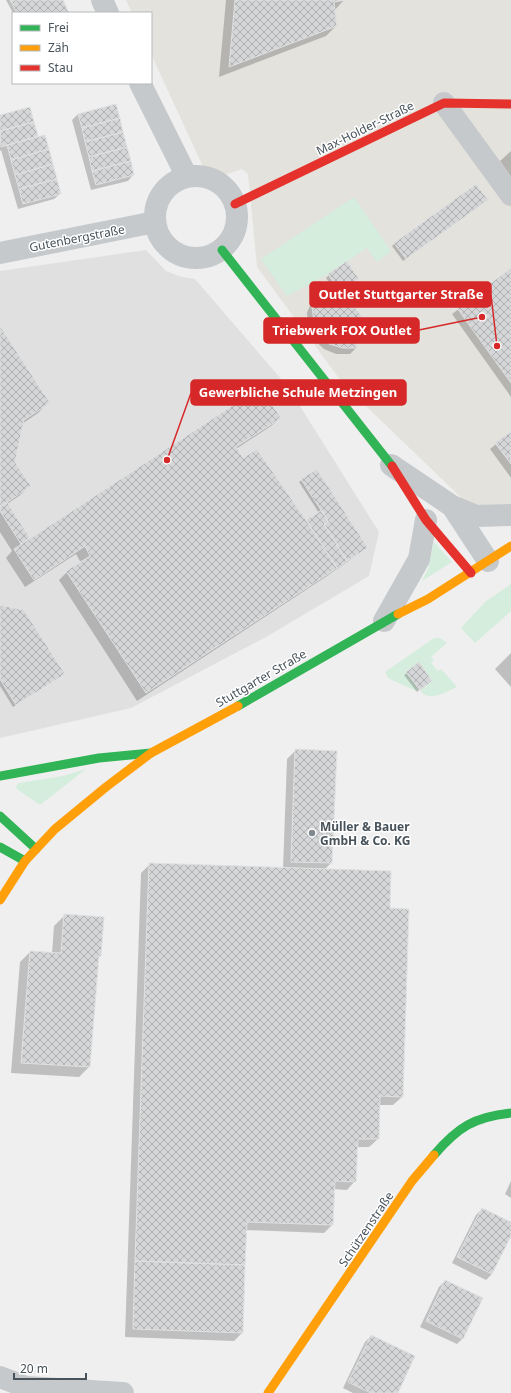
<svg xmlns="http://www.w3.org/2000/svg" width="511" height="1393" viewBox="0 0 511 1393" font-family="'Noto Sans',sans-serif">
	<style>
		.commercial { fill: #e4e2dc }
		.education { fill: #e1e0e0 }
		.green { fill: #d4eddd }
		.shadow { fill: #0003 }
		.building { fill: url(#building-cross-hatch); stroke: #e0e1e2 }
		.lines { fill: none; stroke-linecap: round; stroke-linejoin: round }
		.street { stroke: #c6c9cb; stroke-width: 22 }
		.fast { stroke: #30b455; stroke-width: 9 }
		.slow { stroke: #ff9f0a; stroke-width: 9 }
		.jam { stroke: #e5322d; stroke-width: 9 }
		.poi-dot { fill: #82898e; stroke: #fff; stroke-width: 1.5 }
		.labels { text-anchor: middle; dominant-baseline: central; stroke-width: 3; stroke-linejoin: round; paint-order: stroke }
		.street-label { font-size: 12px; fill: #47525a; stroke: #fff }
		.poi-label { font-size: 12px; font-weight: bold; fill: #47525a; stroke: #fff; text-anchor: start }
		.leader { fill: none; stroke: #d62828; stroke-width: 1.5 }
		.callout-dot { fill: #d62828; stroke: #fff; stroke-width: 1.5 }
		.callout { fill: #d62828; stroke: #d62828; stroke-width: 1.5 }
		.callout-label { font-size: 13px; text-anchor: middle; font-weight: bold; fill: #fff }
	</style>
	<defs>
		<pattern id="building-cross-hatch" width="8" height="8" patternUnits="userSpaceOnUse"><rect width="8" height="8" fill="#d5d6d7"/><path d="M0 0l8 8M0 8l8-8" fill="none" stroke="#afb0b1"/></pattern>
	</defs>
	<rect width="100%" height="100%" fill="#efefef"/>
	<path class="commercial" d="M126 0H511V510L472 508 344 385 257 267 248 174 242 169 227 174H215L204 169 151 54V13H132Z"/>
	<path class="education" d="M146 250 166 271 182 277 195 279 288 387 379 532 369 576 266 637 131 708 0 738V271Z"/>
	<path class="green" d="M354 197 391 251 377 262 367 248 328 274 287 296 261 259Z
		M434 542 452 562 422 581 428 569Z
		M511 584V611L475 643 461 628 485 602Z
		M434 638H440L447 643 431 657 434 660 431 663 438 671 441 669 457 687C446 692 428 703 420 690L433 681 419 663 406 671 419 688 416 691 388 678 385 672Z
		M86 769 40 805 17 789 16 786 19 783 63 776Z"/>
	<path class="shadow" d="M6 0H61L68 13H13Z
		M226 0H344L334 11 336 26 326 36 219 77Z
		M29 108 37 138 60 194 54 199 18 209 1 150 0 151V116Z
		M78 114 133 175 128 181 91 190 72 120Z
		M511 151V177L500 161Z
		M484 203 403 261 392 246 395 243Z
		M511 270V397L452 314Z
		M329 275 358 279 337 294 326 278Z
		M317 294 330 302 335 297 343 307 368 326 359 334 357 331 353 335 356 348 350 354H336L324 349 313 339 308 328 307 313 312 300Z
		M0 327 48 403 38 413 22 424 14 462 30 486 19 496 7 504 30 539 280 418 271 426 236 449 243 459 306 521 319 513 299 482 302 480 367 548 327 576 137 701 59 580 67 572 81 563 76 554 25 587 6 558 12 551 0 532Z
		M511 432V478L490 449Z
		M0 606 64 674 13 707 0 686Z
		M511 653V687L495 669Z
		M407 673 428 683 417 692 404 675Z
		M296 750 331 863 324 870 389 909 402 1097 393 1105H379L378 1139 369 1147H357L355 1181 347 1190 333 1189 332 1225 324 1233 246 1230 242 1333 234 1341 125 1337 141 873 150 864 283 869 287 759Z
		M65 915 100 955 98 958 89 1067 79 1077 11 1073 20 962 30 952 52 953 54 926Z
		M511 1181V1198L505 1194Z
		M482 1209 511 1223V1234L492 1274 486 1280 452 1263 476 1215Z
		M445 1281 463 1338 457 1344 420 1327 439 1287Z
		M371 1336 396 1393H353L343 1388 365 1342Z"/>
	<path class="building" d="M10 0H63L69 13H17Z
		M235 0H345L334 2 337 26 229 67Z
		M116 104 120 118 82 128 78 114Z
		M30 107 34 122 0 131V115Z
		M120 118 123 132 85 142 82 128Z
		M34 122 38 136 1 147 0 131Z
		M123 132 127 147 89 157 85 142Z
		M45 135 49 149 11 160 7 145Z
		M127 147 131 161 92 171 89 157Z
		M49 149 53 164 15 175 11 160Z
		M131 161 134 175 96 185 92 171Z
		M53 164 57 179 19 189 15 175Z
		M57 179 61 194 23 204 19 189Z
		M476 184 488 200 406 259 394 243Z
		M347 261 359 279 340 292 328 274Z
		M511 268V383L457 308Z
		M317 293 331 301 335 296 343 305 349 299 369 326 365 329 363 326 354 335 357 348H343L329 344 319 334 314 322 312 307Z
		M0 326 50 403 24 420 15 462 31 486 0 507Z
		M261 387 281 418 236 447 243 458 257 449 306 520 337 568 146 693 66 571 90 556 85 546 34 580 14 549Z
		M511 431V464L495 443Z
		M317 469 368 548 347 561 324 524 328 521 301 479Z
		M7 502 30 538 21 544 0 511V507Z
		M322 510 328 521 324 524 347 561 337 568 306 520Z
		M0 605 24 610 65 674 16 705 0 679Z
		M419 662 432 681 420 690 406 672Z
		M295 749 337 751 332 863 291 862Z
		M149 863 391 871 390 908 409 909 403 1097 380 1096 379 1139H358L356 1182 335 1181 333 1225 247 1222 245 1265 135 1261Z
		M64 914 104 917 101 956H99L90 1067 21 1063 30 951 61 953Z
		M482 1208 511 1222V1236L492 1274 457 1257Z
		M135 1261 245 1265 243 1333 133 1329Z
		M445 1280 483 1298 463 1339 426 1321Z
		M371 1335 415 1356 398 1393H371L348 1382Z"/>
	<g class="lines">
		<path class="street" d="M102 0 108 13
			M140 83 187 177
			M444 103 511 195
			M155 217a41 41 0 1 1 82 0a41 41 0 1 1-82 0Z
			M0 253 155 222
			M391 465 452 506 476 516 511 515
			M452 506 488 561
			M384 621 419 559 426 520
			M0 1377 26 1387 123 1393"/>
		<path class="fast" d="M222 250 392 466
			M238 706 398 614
			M0 776 99 758 151 753
			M0 816 36 849
			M0 847 25 861
			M434 1155C458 1127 474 1117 511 1113"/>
		<path class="slow" d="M398 614 428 599 511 546
			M0 900 25 861 55 829 106 787 151 753 238 706
			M268 1393 412 1181 434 1155"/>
		<path class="jam" d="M235 204 444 103 511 104
			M392 466 426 520 471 573"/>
	</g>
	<circle class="poi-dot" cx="312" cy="833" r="4"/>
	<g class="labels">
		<g class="street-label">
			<text transform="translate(365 128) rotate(-26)">Max-Holder-Straße</text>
			<text transform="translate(77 238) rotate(-11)">Gutenbergstraße</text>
			<text transform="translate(261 678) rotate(-30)">Stuttgarter Straße</text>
			<text transform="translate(366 1229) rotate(-56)">Schützenstraße</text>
		</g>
		<g class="poi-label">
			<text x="320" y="826">Müller &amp; Bauer<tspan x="320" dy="14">GmbH &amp; Co. KG</tspan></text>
		</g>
	</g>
	<path class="leader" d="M497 346L491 295M482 317L419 330M167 460L191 393"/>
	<g class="callout-dot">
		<circle cx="497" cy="346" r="4"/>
		<circle cx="482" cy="317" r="4"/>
		<circle cx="167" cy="460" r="4"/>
	</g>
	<g class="callout">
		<rect x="310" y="282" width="181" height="25" rx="4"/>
		<rect x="264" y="318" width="155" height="25" rx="4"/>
		<rect x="191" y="380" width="215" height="25" rx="4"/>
	</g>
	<g class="callout-label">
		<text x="401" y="299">Outlet Stuttgarter Straße</text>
		<text x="342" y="335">Triebwerk FOX Outlet</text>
		<text x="298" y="397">Gewerbliche Schule Metzingen</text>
	</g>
	<rect x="12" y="12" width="140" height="72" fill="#ffffff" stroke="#b5babd"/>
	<rect x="20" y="25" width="20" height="6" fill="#30b455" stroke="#b5babd"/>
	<text x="48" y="32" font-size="12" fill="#47525a">Frei</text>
	<rect x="20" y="45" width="20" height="6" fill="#ff9f0a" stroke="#b5babd"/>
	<text x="48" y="52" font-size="12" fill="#47525a">Zäh</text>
	<rect x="20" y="65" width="20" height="6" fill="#e5322d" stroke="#b5babd"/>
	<text x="48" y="72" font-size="12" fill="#47525a">Stau</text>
	<path d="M14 1373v6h72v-6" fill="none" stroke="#47525a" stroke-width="2"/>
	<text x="20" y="1373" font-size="12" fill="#47525a" stroke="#ffffff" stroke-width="3" paint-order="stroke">20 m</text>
</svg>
